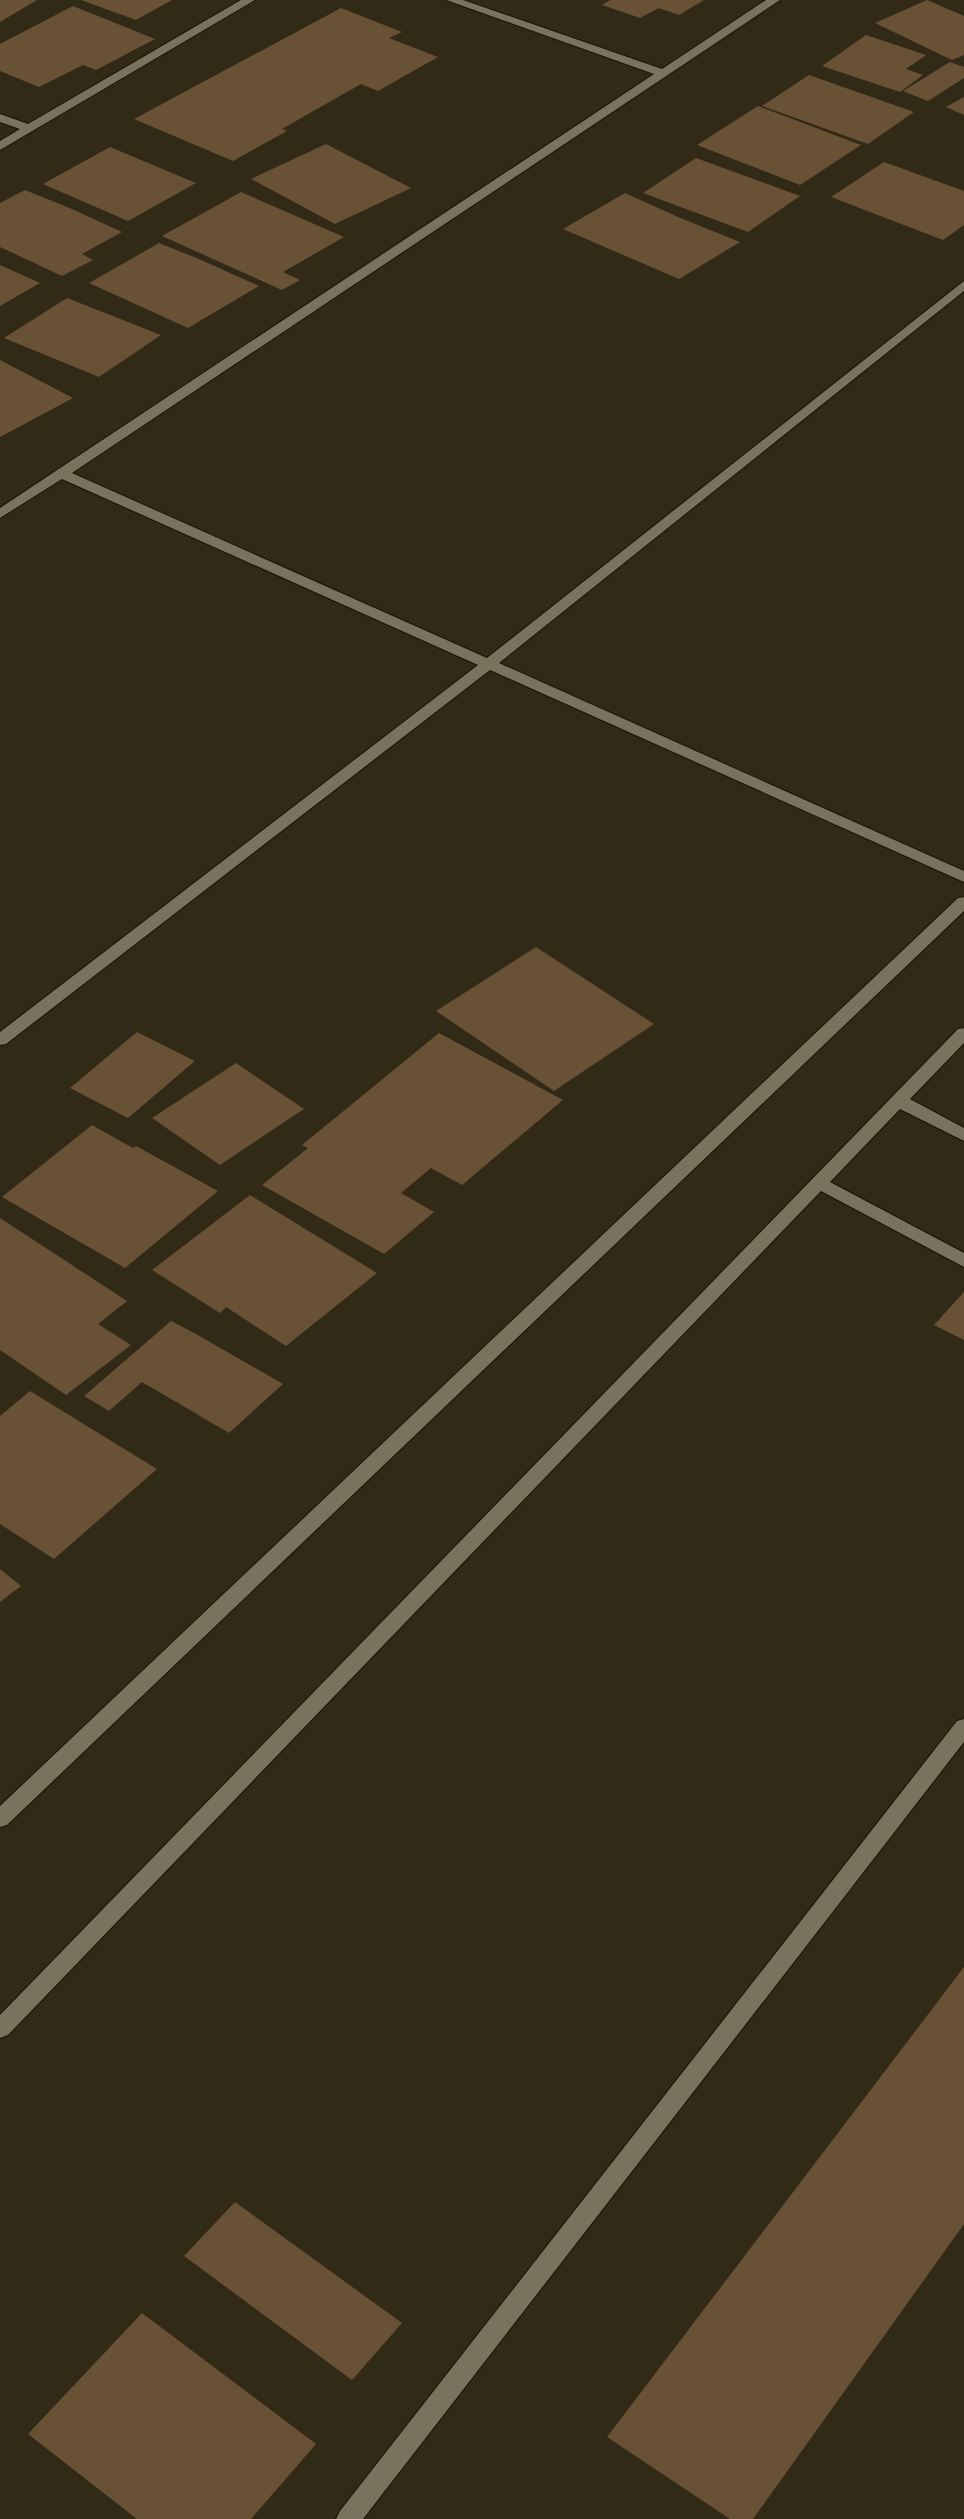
<svg xmlns="http://www.w3.org/2000/svg" width="964" height="2519" viewBox="0 0 964 2519" font-family="'Public Sans',sans-serif">
	<style>
		.building { fill: #695135 }
		.lines { fill: none; stroke-linecap: round; stroke-linejoin: round }
		.minor-casing { stroke: #191302; stroke-width: 2 }
		.minor { fill: #79725c; fill-rule: evenodd }
	</style>
	<rect width="100%" height="100%" fill="#312a16"/>
	<path class="building" d="M0 0H37L0 22Z
		M81 0H172L136 20Z
		M610 0H704L679 15 659 8 640 18 602 5Z
		M927 0 964 16V55L952 60 875 23Z
		M73 6 155 39 96 70 83 65 39 87 0 71V44Z
		M341 8 402 32 389 38 438 57 378 91 361 84 282 129 287 131 233 161 134 119Z
		M866 35 926 55 906 69 923 75 900 92 822 66Z
		M950 62 964 67V78L928 101 903 91Z
		M809 75 914 112 868 144 762 106Z
		M964 97V115L946 107Z
		M758 106 861 145 800 185 697 145Z
		M326 144 411 188 335 224 251 179Z
		M110 147 196 183 128 221 43 184Z
		M696 158 800 196 748 232 643 193Z
		M884 162 964 191V225L943 240 831 197Z
		M25 190 72 209 122 232 82 254 93 260 62 276 0 247V203Z
		M241 192 344 237 283 272 300 280 282 290 162 236Z
		M625 193 678 217 740 242 679 279 563 229Z
		M159 243 199 259 259 286 188 328 89 283Z
		M0 265 40 283 0 306Z
		M67 298 161 335 99 377 4 338Z
		M0 360 73 398 0 437Z
		M536 947 654 1024 554 1091 436 1011Z
		M137 1032 195 1061 128 1118 70 1088Z
		M439 1033 563 1100 462 1185 431 1168 401 1193 434 1212 384 1254 262 1185 308 1148 302 1145Z
		M236 1063 304 1109 220 1165 152 1118Z
		M92 1125 133 1148 136 1146 218 1191 125 1268 2 1197Z
		M250 1195 377 1273 286 1346 226 1307 220 1313 152 1270Z
		M0 1218 127 1301 98 1324 131 1345 66 1395 0 1350Z
		M964 1292V1340L934 1325Z
		M171 1321 196 1334 283 1384 229 1433 142 1382 109 1411 84 1396Z
		M30 1391 157 1469 54 1559 0 1524V1416Z
		M0 1569 21 1586 0 1602Z
		M964 1967V2224L753 2519H730L607 2437Z
		M235 2202 402 2323 352 2380 184 2256Z
		M142 2313 316 2444 251 2519H137L28 2434Z"/>
	<g class="lines">
		<g class="minor-casing">
			<path id="minor" d="M241 0H255L0 150V141L20 129 0 122V114L28 124Z
				M446 0H463L662 69 766 0H780L72 473 487 658 964 281V291L499 663 964 871V882L490 670 6 1044 0 1045V1032L478 665 62 479 0 518V508L654 74Z
				M964 897V911L7 1825 0 1827V1806L958 898Z
				M964 1028V1043L910 1099 964 1128V1141L900 1109 830 1182 964 1253V1267L821 1191 8 2035 0 2038V2015L958 1029Z
				M964 1719V1742L363 2519H336L340 2511 957 1721Z"/>
		</g>
		<use href="#minor" class="minor"/>
	</g>
</svg>
